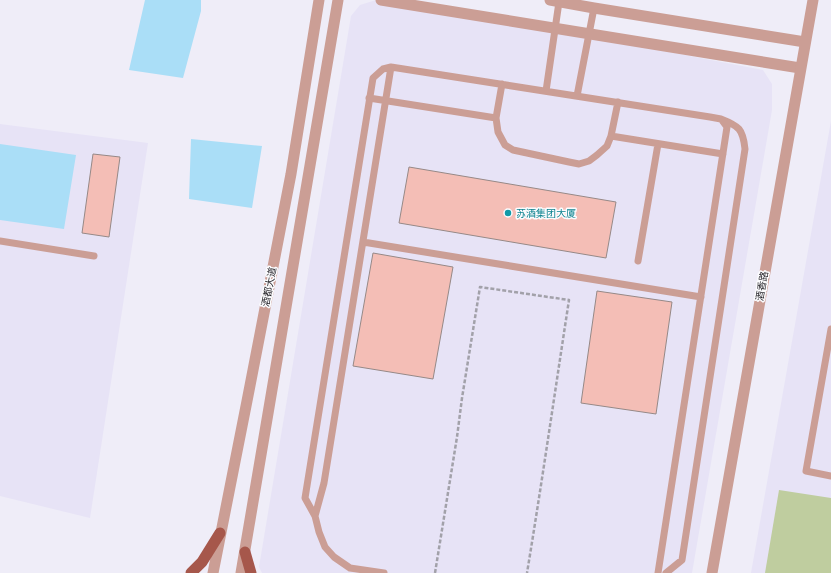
<svg xmlns="http://www.w3.org/2000/svg" width="831" height="573" viewBox="0 0 831 573" font-family="'Work Sans','Noto Sans SC',sans-serif">
	<style>
		.built { fill: #e7e3f6 }
		.green { fill: #bfcd9f }
		.water { fill: #aadef7 }
		.building { fill: #f4beb6; stroke: #968987 }
		.lines { fill: none; stroke-linecap: round; stroke-linejoin: round }
		.path { stroke: #a2a1a9; stroke-width: 2.5; stroke-dasharray: 4 2; stroke-linecap: butt }
		.service { stroke: #cb9e95; stroke-width: 7 }
		.minor { stroke: #cb9e95; stroke-width: 11 }
		.tertiary { stroke: #cb9e95; stroke-width: 11 }
		.primary { stroke: #a6574b; stroke-width: 11 }
		.culture-dot { fill: #0f9aa8; stroke: #fcfcfe; stroke-width: 1.5 }
		.labels { text-anchor: middle; dominant-baseline: central; stroke-width: 3; stroke-linejoin: round; paint-order: stroke }
		.culture-label { font-size: 10px; fill: #0d838f; stroke: #fcfcfe; text-anchor: start }
		.street-label { font-size: 10px; fill: #28272c; stroke: #fcfcfe }
	</style>
	<rect width="100%" height="100%" fill="#efedf8"/>
	<path class="built" d="M376 0H399L763 70 772 84V110L692 573H262L259 567 351 16 360 5Z
		M831 121V573H751Z
		M0 124 148 143 90 518 0 496Z"/>
	<path class="green" d="M779 490 831 498V573H765Z"/>
	<path class="water" d="M145 0H201V11L183 78 129 70Z
		M191 139 262 146 252 208 189 199Z
		M0 144 76 155 64 229 0 220Z"/>
	<path class="building" d="M93 154 120 157 109 237 82 233Z
		M409 167 616 202 606 258 399 223Z
		M373 253 453 267 433 379 353 366Z
		M597 291 672 302 656 414 581 403Z"/>
	<g class="lines">
		<path class="path" d="M435 573 457 437 462 398 480 287 569 300C555 391 542 482 527 573"/>
		<path class="service" d="M502 84 496 118 498 132 505 145 513 150 569 162 579 164 589 161 597 155 607 146 611 136 618 102
			M546 91 559 2
			M577 96 594 8
			M369 98 496 118
			M611 136 723 154
			M0 241 94 256
			M363 242 701 297
			M638 261 658 144
			M831 329 806 471 831 476
			M315 516 324 483 391 67
			M384 573 350 568 334 557 325 547 319 532 315 516 305 498 373 78 383 69 391 67 710 117 721 119 727 127 658 573
			M666 573 682 560 745 149C743 129 739 126 721 119"/>
		<path class="minor" d="M381 0 800 68
			M550 0 594 8 805 42"/>
		<path class="tertiary" d="M213 573 247 401 291 174 319 0
			M241 573 338 0
			M712 573 813 0"/>
		<path class="primary" d="M245 552 251 573
			M191 573 202 562 220 533"/>
	</g>
	<circle class="culture-dot" cx="508" cy="213" r="4"/>
	<g class="labels">
		<g class="culture-label">
			<text x="516" y="213">苏酒集团大厦</text>
		</g>
		<g class="street-label">
			<text transform="translate(762 286) rotate(-80)">酒香路</text>
			<text transform="translate(269 287) rotate(-79)">酒都大道</text>
		</g>
	</g>
</svg>
